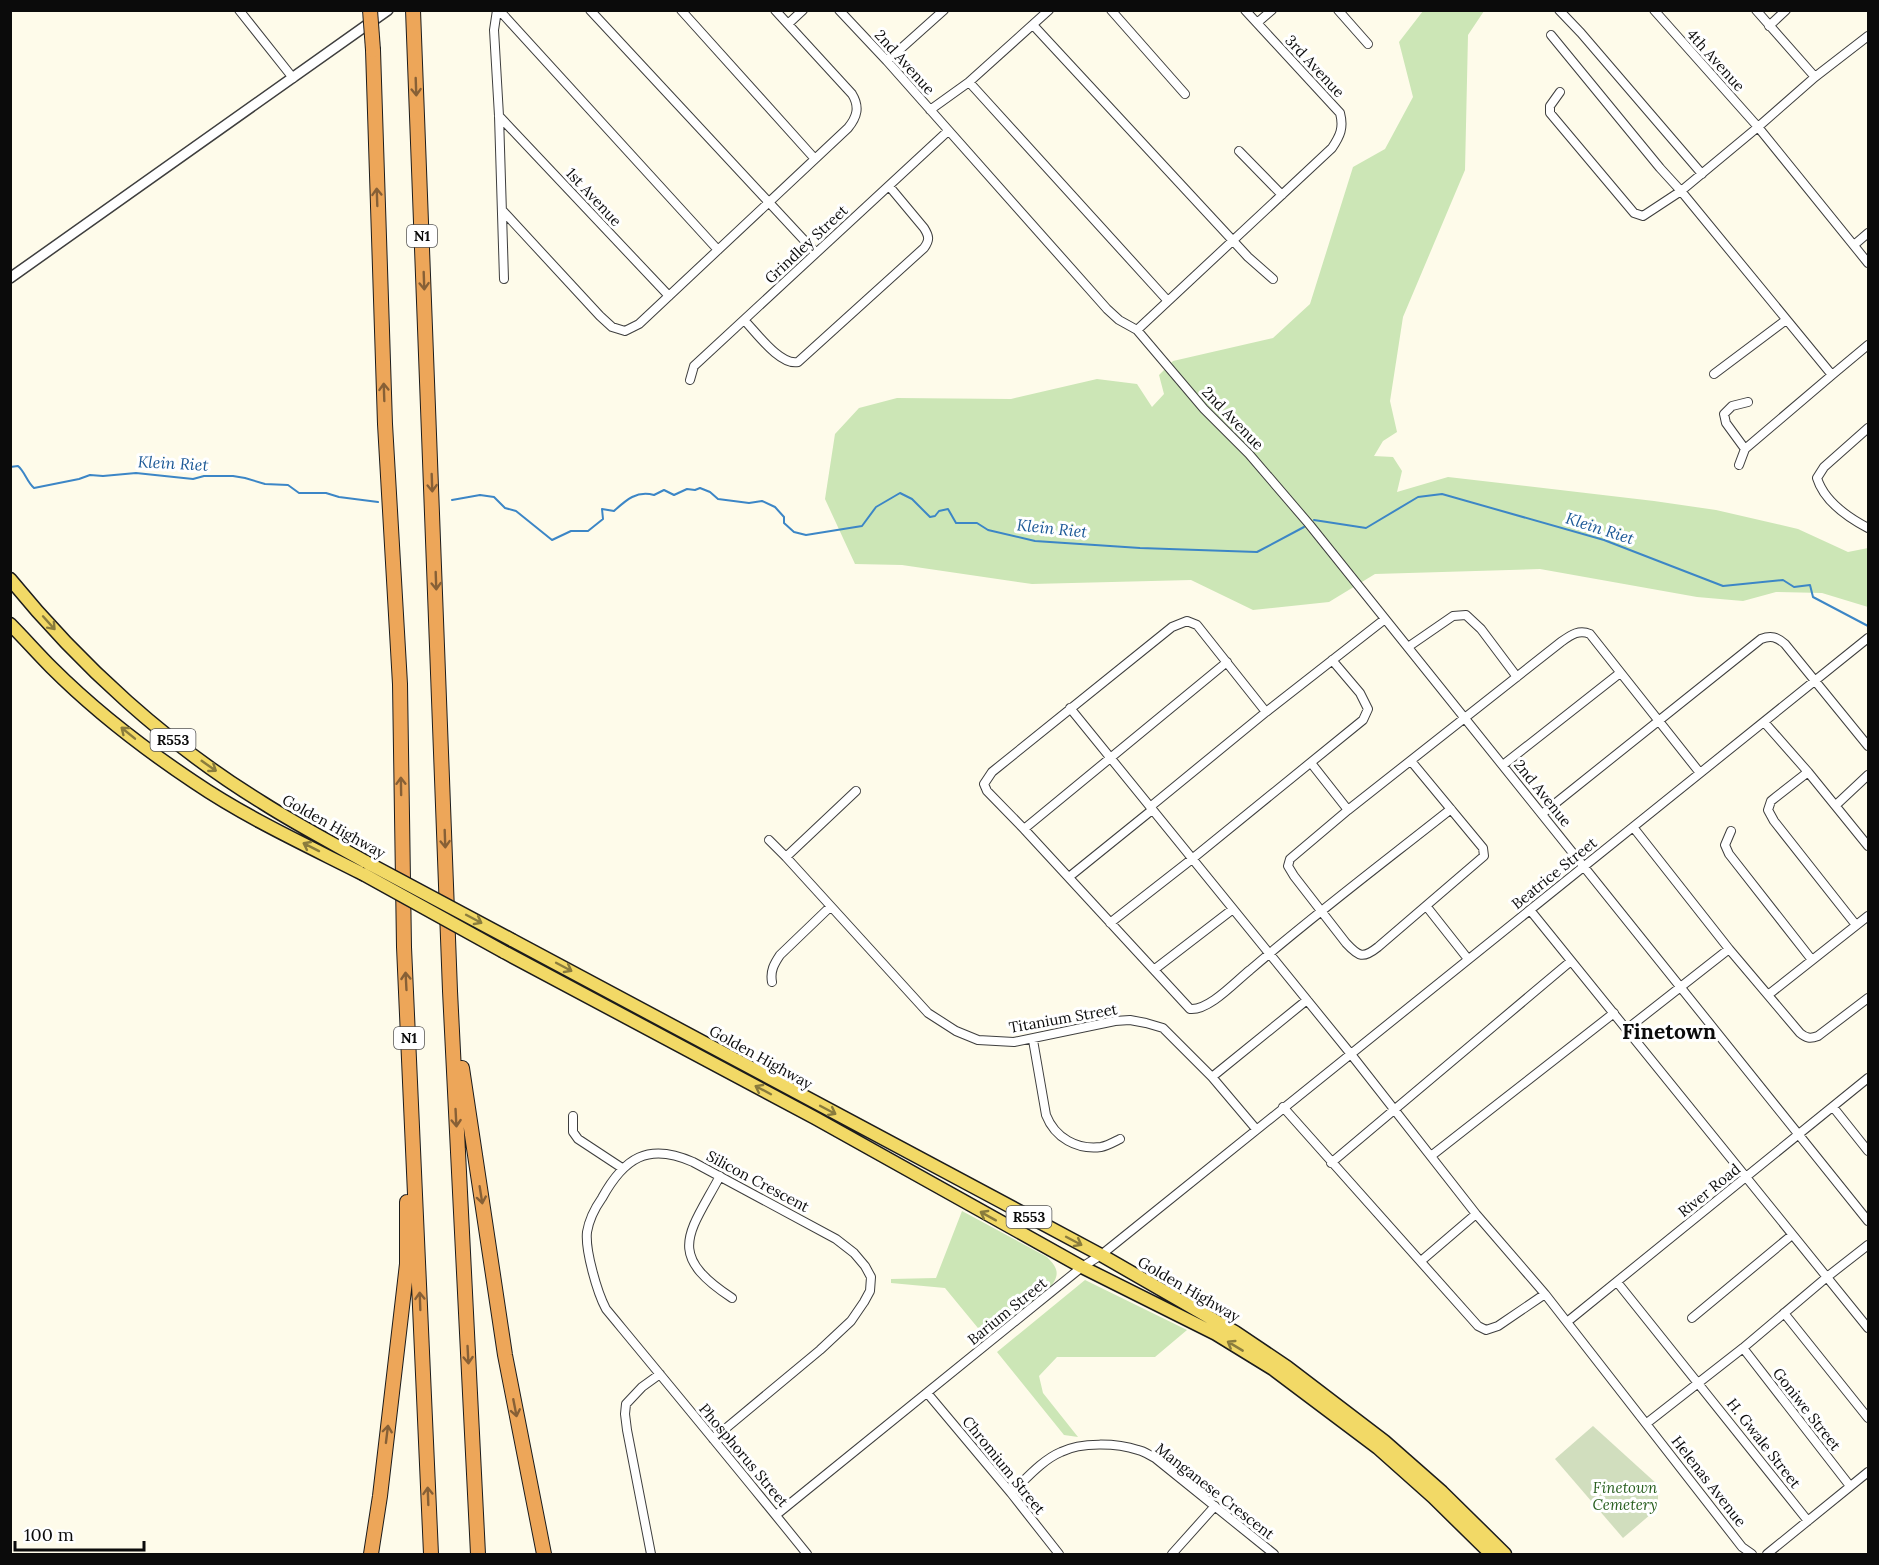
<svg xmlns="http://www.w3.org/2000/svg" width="1879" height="1565" viewBox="0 0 1879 1565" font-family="Lora,serif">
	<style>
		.green { fill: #cce6b6 }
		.cemetery { fill: #d1debe }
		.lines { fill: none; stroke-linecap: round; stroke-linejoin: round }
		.stream { stroke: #3c86c6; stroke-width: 2 }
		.minor-casing { stroke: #3e3e3e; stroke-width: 10 }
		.tertiary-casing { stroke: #3e3e3e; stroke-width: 12 }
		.primary-casing { stroke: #1c1c1c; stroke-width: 15 }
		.motorway-casing { stroke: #1c1c1c; stroke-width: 16 }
		.minor { stroke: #fff; stroke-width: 8 }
		.tertiary { stroke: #fff; stroke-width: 9 }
		.primary { stroke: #f2d966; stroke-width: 12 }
		.motorway { stroke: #eda659; stroke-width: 14 }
		.primary-bridge-casing { stroke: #1c1c1c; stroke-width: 15; stroke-linecap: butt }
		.motorway-bridge-casing { stroke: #1c1c1c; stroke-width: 16; stroke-linecap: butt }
		.primary-bridge { stroke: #f2d966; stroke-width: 12 }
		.motorway-bridge { stroke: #eda659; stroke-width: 14 }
		.oneway { stroke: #876036 }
		.oneway2 { stroke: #8a7c3d }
		.labels { text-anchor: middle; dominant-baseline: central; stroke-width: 6; stroke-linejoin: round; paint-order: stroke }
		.shield { fill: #fff; stroke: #545454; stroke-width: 1.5 }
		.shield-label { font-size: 14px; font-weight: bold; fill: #0b0b0b }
		.street-label { font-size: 15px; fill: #0b0b0b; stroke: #fff }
		.park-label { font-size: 15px; font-style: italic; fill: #285f1f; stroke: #fff }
		.water-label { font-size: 16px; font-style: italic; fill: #1b5896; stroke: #fff }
		.district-label { font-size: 21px; font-weight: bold; fill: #0b0b0b; stroke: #fff }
	</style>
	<rect width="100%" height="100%" fill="#fefbea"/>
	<path class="green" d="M1423 11H1484L1468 35 1465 170 1403 317 1390 401 1397 432 1383 441 1374 456 1393 457 1402 471 1397 492 1448 477 1654 501 1716 510 1798 529 1848 552 1868 548V607L1822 593 1776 592 1743 601 1697 597 1540 569 1375 574 1329 602 1253 610 1191 580 1032 584 902 565 855 564 825 499 835 434 859 408 897 398 1011 399 1097 379 1137 384 1152 407 1164 394 1159 375 1173 361 1273 338 1310 304 1353 167 1385 149 1413 97 1399 42Z
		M962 1211 1047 1257C1059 1269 1060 1275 1049 1289L987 1339 945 1288 891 1283V1279L936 1278Z
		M1085 1280 1187 1330 1155 1357H1057L1039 1376 1043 1393 1078 1437 1064 1435 997 1352Z"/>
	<path class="cemetery" d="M1593 1426 1658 1485V1508L1623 1538 1555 1459Z"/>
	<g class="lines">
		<path class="stream" d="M10 467 18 466C25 472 27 482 34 488L79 479 90 475 103 476 136 473 193 479 204 476H233L245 478 265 484 288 485 299 493H326L339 497 378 502
			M452 500 480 495 494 497 505 508 516 511 552 540 571 531H588L603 519 602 509 614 511C626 500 637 490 654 495L664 490 674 495 687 489 695 490 700 488 710 492 718 499 749 503 762 501 775 507 784 517V523L794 532 806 535 862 526 876 507 900 493 912 499 930 517 935 516 939 511 948 509 956 523H977L988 530 1035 541 1140 548 1257 552 1304 527
			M1314 520 1366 528 1418 497 1442 494 1604 540 1723 586 1783 580 1794 587 1810 585 1813 597 1868 626"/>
		<g class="minor-casing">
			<path id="minor" d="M239 10 293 78
				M497 10 494 30 499 116 504 279
				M499 10 718 250
				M590 10 816 253
				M681 10 815 159
				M839 10 887 61 1107 309 1119 320 1137 330 1204 409 1249 454 1309 524 1868 1221
				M1111 10 1185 94
				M1338 10 1368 44
				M1559 10 1581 33 1702 174
				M1654 10 1758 127 1868 263
				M1756 10 1815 77
				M1257 23 1272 10
				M788 24 803 10
				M1033 25 1248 257 1273 279
				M1769 26 1786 10
				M1551 35 1660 168 1681 191 1643 216 1634 213 1550 113V106L1560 92
				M1868 36 1815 77 1758 127 1681 191 1832 375 1868 345
				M887 61 944 10
				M969 82 1167 300
				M930 110 969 82 1049 10
				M499 116 669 296
				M1239 151 1282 195
				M502 210 600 316 612 327 625 331 639 324 848 128C857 117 860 107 852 94L775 10
				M1854 245 1868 233
				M744 320C756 332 780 366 798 362L924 248C930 240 929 236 924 228L889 186
				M1137 330 1332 148C1340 136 1344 128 1340 113L1245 10
				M1714 374 1786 320
				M690 380 694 366 948 131
				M1868 428 1824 467 1817 478C1824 501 1849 518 1868 528
				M1745 449 1726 423 1724 414 1732 406 1748 402
				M1739 465 1745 449 1832 375
				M1408 647 1453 616 1466 615 1481 629 1517 677
				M1070 708 1350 1053 1476 1214 1545 1294 1742 1547 1752 1554
				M1266 712 1197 625 1187 621 1172 627 992 772 984 784 987 791 1024 829 1190 1009C1209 1011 1236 981 1250 970 1315 914 1384 862 1451 809
				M1764 722 1808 772 1868 846
				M1411 761 1483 848 1484 856 1378 947C1363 959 1359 957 1346 943L1294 876 1288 866 1290 859 1348 810 1561 642C1571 635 1579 629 1590 634L1700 773
				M1311 763 1348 810
				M1503 765 1620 673
				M1808 772 1776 797 1771 801 1768 810 1774 821 1856 925
				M1836 805 1868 775
				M1150 807 1266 712 1385 619
				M1542 814 1761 639C1771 635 1777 637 1785 644L1868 746
				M1633 827 1729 949 1800 1033C1806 1038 1810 1039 1818 1036L1868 998
				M1024 829 1227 662
				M1731 831 1725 845 1729 854 1812 960
				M769 840 786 857 928 1013 956 1031 978 1040 1014 1042 1115 1021 1130 1020 1146 1023 1163 1028 1212 1077 1256 1129
				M786 857 856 791
				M1069 877 1152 810
				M1427 907 1468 959
				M1530 910 1868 1328
				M1110 923 1192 859 1363 720 1368 709 1360 693 1332 660
				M1155 969 1233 909
				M772 982C770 971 774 964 780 955L830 907
				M1768 995 1868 916
				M1627 1029 1729 949
				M1033 1040 1046 1115C1055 1138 1077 1150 1101 1147 1107 1146 1114 1142 1120 1139
				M1212 1077 1307 1000
				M1283 1107 1478 1326 1486 1330 1498 1326 1545 1294
				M1833 1107 1868 1151
				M573 1116V1132L578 1139 622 1168
				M1431 1156 1614 1013
				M1331 1163 1571 961
				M720 1176C689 1234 665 1254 732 1298
				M1421 1261 1476 1214
				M1617 1282 1808 1521
				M1784 1313 1868 1418
				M1692 1318 1792 1235
				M1567 1322 1868 1078
				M1743 1348 1850 1486
				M928 1394 1011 1493 1059 1554
				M1647 1423 1743 1348 1827 1277 1868 1245
				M713 1439 820 1350 851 1321 864 1302 870 1291 871 1277 865 1266 854 1253 836 1239 693 1162C648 1142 624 1158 602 1198 595 1208 589 1220 587 1232 585 1250 597 1292 606 1309 673 1390 741 1472 807 1554
				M1011 1493C1026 1479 1042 1460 1061 1452 1081 1442 1117 1443 1138 1450 1144 1451 1149 1455 1155 1458L1274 1554
				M776 1515 1082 1267 1101 1255 1868 638
				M651 1554 627 1430 625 1414 626 1404 642 1387 660 1374
				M1172 1554 1215 1506
				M1767 1554 1868 1472"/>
		</g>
		<g class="tertiary-casing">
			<path id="tertiary" d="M10 278 388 10"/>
		</g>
		<g class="primary-casing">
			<path id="primary" d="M10 579C80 665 168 745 263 803 296 824 332 843 366 862
				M10 624C24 638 37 653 51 667 92 708 146 750 194 782 247 818 306 845 363 874
				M512 940 1101 1255 1235 1332 1287 1367 1384 1441 1442 1492 1505 1554
				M504 952 815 1118 1082 1267 1216 1334 1273 1369 1378 1448 1433 1497 1491 1554"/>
		</g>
		<g class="motorway-casing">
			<path id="motorway" d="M413 10 450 991 478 1554
				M373 50 385 424 400 684 404 947 431 1554
				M462 1068 505 1355 544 1554
				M371 1554 380 1496 407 1264V1202"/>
		</g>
		<use href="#minor" class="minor"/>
		<use href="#tertiary" class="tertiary"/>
		<use href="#primary" class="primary"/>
		<use href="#motorway" class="motorway"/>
		<g class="primary-bridge-casing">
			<path id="primary-bridge" d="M366 862 512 940
				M363 874 504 952"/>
		</g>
		<g class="motorway-bridge-casing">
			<path id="motorway-bridge" d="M370 10 373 50"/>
		</g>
		<use href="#primary-bridge" class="primary-bridge"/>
		<use href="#motorway-bridge" class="motorway-bridge"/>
	</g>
	<defs><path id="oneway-shaft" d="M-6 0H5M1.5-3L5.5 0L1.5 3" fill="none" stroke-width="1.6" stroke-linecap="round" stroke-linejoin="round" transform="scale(1.5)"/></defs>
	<g class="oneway">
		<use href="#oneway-shaft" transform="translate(416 87) rotate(88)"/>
		<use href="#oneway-shaft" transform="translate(377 197) rotate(-92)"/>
		<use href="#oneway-shaft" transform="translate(424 281) rotate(88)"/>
		<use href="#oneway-shaft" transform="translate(384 392) rotate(-92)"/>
		<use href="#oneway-shaft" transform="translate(432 483) rotate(88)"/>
		<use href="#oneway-shaft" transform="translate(436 581) rotate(88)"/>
		<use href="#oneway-shaft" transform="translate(401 786) rotate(-91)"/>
		<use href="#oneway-shaft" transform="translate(445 839) rotate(88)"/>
		<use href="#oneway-shaft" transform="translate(406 981) rotate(-93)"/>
		<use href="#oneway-shaft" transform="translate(456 1118) rotate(87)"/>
		<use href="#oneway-shaft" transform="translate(481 1195) rotate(81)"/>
		<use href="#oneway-shaft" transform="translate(420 1301) rotate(-92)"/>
		<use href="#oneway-shaft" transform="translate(468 1355) rotate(87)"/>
		<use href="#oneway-shaft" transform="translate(515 1408) rotate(79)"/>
		<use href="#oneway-shaft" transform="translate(387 1434) rotate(-83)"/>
		<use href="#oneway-shaft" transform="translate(428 1496) rotate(-92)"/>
	</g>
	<g class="oneway2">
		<use href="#oneway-shaft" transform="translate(49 623) rotate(48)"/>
		<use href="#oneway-shaft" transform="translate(128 733) rotate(-141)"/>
		<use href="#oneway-shaft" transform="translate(209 766) rotate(35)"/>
		<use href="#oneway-shaft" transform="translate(311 847) rotate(-153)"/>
		<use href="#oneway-shaft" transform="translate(474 919) rotate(28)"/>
		<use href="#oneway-shaft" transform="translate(564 967) rotate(28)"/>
		<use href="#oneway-shaft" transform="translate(763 1090) rotate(-152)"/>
		<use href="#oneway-shaft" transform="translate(828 1110) rotate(28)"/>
		<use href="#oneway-shaft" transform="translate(988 1216) rotate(-151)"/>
		<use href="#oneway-shaft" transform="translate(1074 1241) rotate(28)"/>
		<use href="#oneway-shaft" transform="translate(1235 1346) rotate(-149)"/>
	</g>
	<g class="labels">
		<g class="shield">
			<rect x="407" y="225" width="30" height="22" rx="4.5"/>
			<rect x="150.5" y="729" width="45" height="22" rx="4.5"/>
			<rect x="394" y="1027" width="30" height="22" rx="4.5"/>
			<rect x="1006.5" y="1206" width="45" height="22" rx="4.5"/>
		</g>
		<g class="shield-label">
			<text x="422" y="236">N1</text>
			<text x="173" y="740">R553</text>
			<text x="409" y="1038">N1</text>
			<text x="1029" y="1217">R553</text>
		</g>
		<g class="street-label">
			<text transform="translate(1716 60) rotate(48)">4th Avenue</text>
			<text transform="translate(905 62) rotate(48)">2nd Avenue</text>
			<text transform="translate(1315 66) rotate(47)">3rd Avenue</text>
			<text transform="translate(594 197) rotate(47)">1st Avenue</text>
			<text transform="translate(806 244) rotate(-43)">Grindley Street</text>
			<text transform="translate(1233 418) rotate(46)">2nd Avenue</text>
			<text transform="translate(1543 793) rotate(51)">2nd Avenue</text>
			<text transform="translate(334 826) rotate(29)">Golden Highway</text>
			<text transform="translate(1554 873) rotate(-39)">Beatrice Street</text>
			<text transform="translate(1063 1018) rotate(-10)">Titanium Street</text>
			<text transform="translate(761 1057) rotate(29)">Golden Highway</text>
			<text transform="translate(758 1181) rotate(28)">Silicon Crescent</text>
			<text transform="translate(1709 1190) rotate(-39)">River Road</text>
			<text transform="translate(1189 1289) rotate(30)">Golden Highway</text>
			<text transform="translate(1007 1311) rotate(-39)">Barium Street</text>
			<text transform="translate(1807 1409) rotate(52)">Goniwe Street</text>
			<text transform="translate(1764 1443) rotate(52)">H. Gwale Street</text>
			<text transform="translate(744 1455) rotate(50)">Phosphorus Street</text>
			<text transform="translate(1004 1465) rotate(51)">Chromium Street</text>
			<text transform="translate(1709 1481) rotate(52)">Helenas Avenue</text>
			<text transform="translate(1215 1491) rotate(38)">Manganese Crescent</text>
		</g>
		<g class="park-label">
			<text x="1625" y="1487">Finetown<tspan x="1625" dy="17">Cemetery</tspan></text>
		</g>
		<g class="water-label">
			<text transform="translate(173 463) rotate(3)">Klein Riet</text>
			<text transform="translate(1052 528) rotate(6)">Klein Riet</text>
			<text transform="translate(1600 528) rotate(18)">Klein Riet</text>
		</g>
		<g class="district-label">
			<text x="1669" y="1031">Finetown</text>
		</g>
	</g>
	<rect width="1879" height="1565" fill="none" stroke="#0b0b0b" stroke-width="24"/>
	<path d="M15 1541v9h129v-9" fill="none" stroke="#0b0b0b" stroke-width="3"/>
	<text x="24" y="1541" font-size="18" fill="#0b0b0b" stroke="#ffffff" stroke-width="4.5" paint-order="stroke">100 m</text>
</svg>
